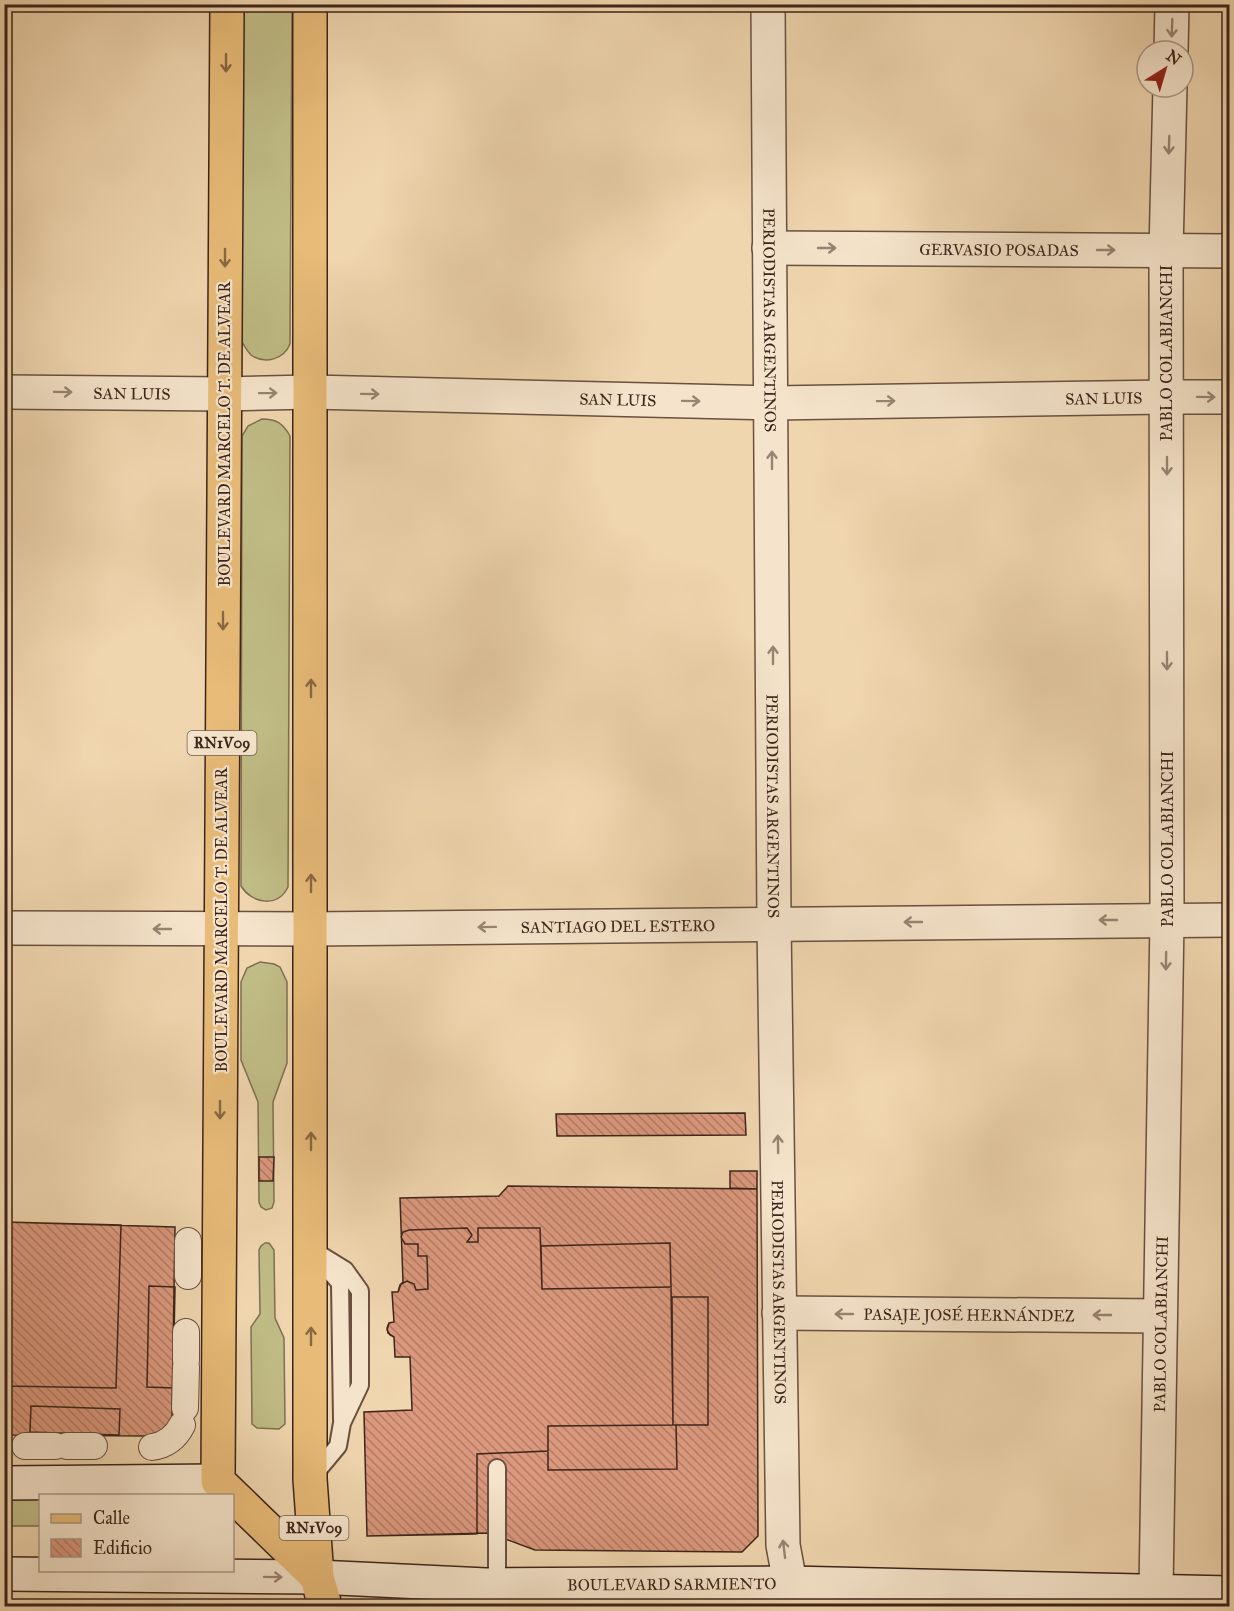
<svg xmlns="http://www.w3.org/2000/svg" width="1234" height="1611" viewBox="0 0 1234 1611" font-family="'IM FELL Great Primer',serif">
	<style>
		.grass { fill: #c0bc86; stroke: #7e7050; stroke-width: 1.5 }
		.building { fill: url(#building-back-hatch); stroke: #3c241a; stroke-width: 1.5 }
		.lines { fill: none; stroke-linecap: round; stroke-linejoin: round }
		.service-casing { stroke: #69503f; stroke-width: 20 }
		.pedestrian-casing { stroke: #69503f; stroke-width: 28 }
		.minor-casing { stroke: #69503f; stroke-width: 36 }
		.secondary-casing { stroke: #3c241a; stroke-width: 36 }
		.primary-casing { stroke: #3c241a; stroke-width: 36 }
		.service { stroke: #f5e4cb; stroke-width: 16 }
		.pedestrian { stroke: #f5e4cb; stroke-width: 26 }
		.minor { stroke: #f5e4cb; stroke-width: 33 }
		.secondary { stroke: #f5e4cb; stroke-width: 33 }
		.primary { stroke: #e8bb78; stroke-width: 33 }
		.oneway { stroke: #988472 }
		.oneway2 { stroke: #896844 }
		.labels { text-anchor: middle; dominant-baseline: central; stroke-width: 4.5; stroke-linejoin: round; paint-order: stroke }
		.shield { fill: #f5e4cb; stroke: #745e4f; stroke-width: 1.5 }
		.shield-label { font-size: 15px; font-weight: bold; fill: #3c241a }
		.street-label { font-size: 16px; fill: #3c241a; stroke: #f5e4cb }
	</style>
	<defs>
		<pattern id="building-back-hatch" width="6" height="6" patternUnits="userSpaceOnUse" patternTransform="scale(1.5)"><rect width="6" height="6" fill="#db987d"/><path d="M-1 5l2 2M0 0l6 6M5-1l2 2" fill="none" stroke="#b37c66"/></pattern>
	</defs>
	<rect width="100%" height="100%" fill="#f0d6af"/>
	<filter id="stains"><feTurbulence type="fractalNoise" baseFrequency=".00333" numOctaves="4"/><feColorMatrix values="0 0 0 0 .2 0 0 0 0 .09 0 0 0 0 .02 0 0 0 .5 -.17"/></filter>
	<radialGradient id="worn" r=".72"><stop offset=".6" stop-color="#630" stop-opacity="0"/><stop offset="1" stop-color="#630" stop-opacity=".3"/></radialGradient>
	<path class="grass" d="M243 5H292L290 344C284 359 265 365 251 355 247 351 245 347 242 342Z
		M262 419C276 419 283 423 290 436L288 887C278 908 252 904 241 886L242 436 248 426Z
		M260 962 274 964 280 967 287 982V1063L273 1102 274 1202 272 1208 266 1210 261 1207 259 1202 258 1102 241 1060V982L247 968Z
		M265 1243H269L274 1250 275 1318 284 1338 285 1424 279 1429 257 1428 252 1424 251 1327 260 1314 259 1250 261 1246Z
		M5 1499H40V1526H5Z"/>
	<path class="building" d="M745 1113 746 1135 557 1136 556 1114Z
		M259 1157H274L273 1181H259Z
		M730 1171H757V1189L730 1188Z
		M508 1186 757 1189 758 1536 742 1552 535 1550 489 1533 367 1536 364 1412 412 1410 410 1357H395L394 1337 388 1333 387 1328 389 1323 394 1322 392 1292H398L400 1285 403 1282 400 1198 499 1196Z
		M4 1222 175 1227 172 1417 166 1427 159 1432 151 1436 4 1435Z
		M4 1222 121 1225 116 1388 4 1386Z
		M467 1228 472 1235 467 1242H478V1228H540L542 1289 671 1287 673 1425 548 1426V1451L477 1454V1534L367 1536 364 1412 412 1410 410 1357H395L394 1337 390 1335 387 1330 389 1323 394 1322 392 1292H398L401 1284 407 1281 414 1284 416 1290 428 1289 427 1256H418V1244H405L401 1237 403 1232 409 1230Z
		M670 1243 671 1287 542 1289 541 1246Z
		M149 1286 175 1287 173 1388 147 1387Z
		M672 1297H708V1425H673Z
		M31 1406 120 1409 119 1435 30 1432Z
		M673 1425H676L677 1469 548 1470V1426Z"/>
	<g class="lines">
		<g class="service-casing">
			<path id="service" d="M311 1249 345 1270 360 1291V1385L342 1423 338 1446 313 1476
				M327 1268 340 1283 342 1420
				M497 1570V1468"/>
		</g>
		<g class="pedestrian-casing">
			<path id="pedestrian" d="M188 1276V1241
				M186 1360V1332
				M185 1408 186 1367
				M25 1446H55
				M67 1446H94
				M152 1447C166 1445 176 1437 182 1425"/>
		</g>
		<g class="minor-casing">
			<g id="minor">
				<path id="s1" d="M768 4 774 923 783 1545 790 1583V1606"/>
				<path d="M1171 51 1172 4"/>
				<path id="s2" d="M769 248 1230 251"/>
				<path id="s3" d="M4 392 224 394 311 392 772 403 1167 397H1230"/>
				<path id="s4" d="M4 928 311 929 1230 920"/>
				<path id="s5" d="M779 1313 1160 1316"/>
				<path id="s6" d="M1156 1590 1167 920 1166 251 1170 87"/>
			</g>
		</g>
		<g class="secondary-casing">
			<g id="secondary">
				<path d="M4 1483 218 1481"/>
				<path id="s7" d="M4 1574 317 1577 486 1585 790 1583 1230 1593"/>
			</g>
		</g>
		<g class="primary-casing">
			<path id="primary" d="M227 4 218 1481 317 1577
				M310 4V1479L317 1577 325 1606"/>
		</g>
		<use href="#service" class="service"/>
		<use href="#pedestrian" class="pedestrian"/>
		<use href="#minor" class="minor"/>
		<use href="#secondary" class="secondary"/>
		<use href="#primary" class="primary"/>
	</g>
	<defs><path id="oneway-shaft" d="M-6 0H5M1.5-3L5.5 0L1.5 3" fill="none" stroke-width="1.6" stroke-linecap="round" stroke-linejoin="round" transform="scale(1.5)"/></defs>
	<g class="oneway">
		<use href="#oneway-shaft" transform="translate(1172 28) rotate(92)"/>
		<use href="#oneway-shaft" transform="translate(1169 145) rotate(92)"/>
		<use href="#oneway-shaft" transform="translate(827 248)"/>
		<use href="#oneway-shaft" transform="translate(1106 250)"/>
		<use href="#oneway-shaft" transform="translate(63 392) rotate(1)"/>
		<use href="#oneway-shaft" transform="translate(268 393) rotate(-1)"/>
		<use href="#oneway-shaft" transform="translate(370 394) rotate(1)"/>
		<use href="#oneway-shaft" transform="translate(1206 397) rotate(1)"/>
		<use href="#oneway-shaft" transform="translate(691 401) rotate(1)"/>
		<use href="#oneway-shaft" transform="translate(886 401) rotate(-1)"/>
		<use href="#oneway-shaft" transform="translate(772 460) rotate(-90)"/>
		<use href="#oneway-shaft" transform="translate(1167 466) rotate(90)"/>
		<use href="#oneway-shaft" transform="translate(773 655) rotate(-90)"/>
		<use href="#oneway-shaft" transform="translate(1167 661) rotate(90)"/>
		<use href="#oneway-shaft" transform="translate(1108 920) rotate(180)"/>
		<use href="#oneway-shaft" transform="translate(913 922) rotate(180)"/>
		<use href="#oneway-shaft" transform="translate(487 927) rotate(179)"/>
		<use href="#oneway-shaft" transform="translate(162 929) rotate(-180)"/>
		<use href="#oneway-shaft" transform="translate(1166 961) rotate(91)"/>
		<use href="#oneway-shaft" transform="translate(778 1144) rotate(-91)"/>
		<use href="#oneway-shaft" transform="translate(844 1314) rotate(-180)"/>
		<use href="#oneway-shaft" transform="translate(1102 1315) rotate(-180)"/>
		<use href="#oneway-shaft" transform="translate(784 1549) rotate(-97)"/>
		<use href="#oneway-shaft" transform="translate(273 1577) rotate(1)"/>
	</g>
	<g class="oneway2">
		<use href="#oneway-shaft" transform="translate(226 63) rotate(90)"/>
		<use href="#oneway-shaft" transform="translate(225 258) rotate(90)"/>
		<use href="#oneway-shaft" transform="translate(223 621) rotate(90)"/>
		<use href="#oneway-shaft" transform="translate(311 688) rotate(-90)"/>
		<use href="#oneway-shaft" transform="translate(311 883) rotate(-90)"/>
		<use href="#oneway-shaft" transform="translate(220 1110) rotate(90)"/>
		<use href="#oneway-shaft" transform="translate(311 1141) rotate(-90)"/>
		<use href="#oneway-shaft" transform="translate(311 1336) rotate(-90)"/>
	</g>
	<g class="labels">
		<g class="shield">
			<rect x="187.5" y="731" width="69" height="24" rx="4.5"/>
			<rect x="279.5" y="1516" width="69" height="24" rx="4.5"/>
		</g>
		<g class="shield-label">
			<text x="222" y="743">RN1V09</text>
			<text x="314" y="1528">RN1V09</text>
		</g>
		<g class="street-label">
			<text stroke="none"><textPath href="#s2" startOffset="230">GERVASIO POSADAS</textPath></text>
			<text stroke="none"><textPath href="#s1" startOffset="316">PERIODISTAS ARGENTINOS</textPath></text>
			<text transform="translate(1166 353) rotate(-90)">PABLO COLABIANCHI</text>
			<text stroke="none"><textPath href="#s3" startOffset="128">SAN LUIS</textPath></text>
			<text stroke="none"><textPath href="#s3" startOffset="1100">SAN LUIS</textPath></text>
			<text stroke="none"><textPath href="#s3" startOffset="614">SAN LUIS</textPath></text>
			<text transform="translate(224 434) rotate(-90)">BOULEVARD MARCELO T. DE ALVEAR</text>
			<text stroke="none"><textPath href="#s1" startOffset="802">PERIODISTAS ARGENTINOS</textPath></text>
			<text transform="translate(1167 839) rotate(-90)">PABLO COLABIANCHI</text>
			<text transform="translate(221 920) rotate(-90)">BOULEVARD MARCELO T. DE ALVEAR</text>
			<text stroke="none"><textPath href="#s4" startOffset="614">SANTIAGO DEL ESTERO</textPath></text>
			<text stroke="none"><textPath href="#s1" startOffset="1288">PERIODISTAS ARGENTINOS</textPath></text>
			<text stroke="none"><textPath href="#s5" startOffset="190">PASAJE JOSÉ HERNÁNDEZ</textPath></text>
			<text stroke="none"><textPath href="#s6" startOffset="266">PABLO COLABIANCHI</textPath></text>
			<text stroke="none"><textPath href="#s7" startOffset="668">BOULEVARD SARMIENTO</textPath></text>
		</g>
	</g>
	<rect width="1234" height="1611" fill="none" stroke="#f0d6af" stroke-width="24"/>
	<rect x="6" y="6" width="1222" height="1599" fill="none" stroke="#3c241a" stroke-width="3"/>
	<rect x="12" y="12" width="1210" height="1587" fill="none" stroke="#3c241a" stroke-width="1.5"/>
	<rect x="39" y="1494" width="195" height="78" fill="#f5e4cb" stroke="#ab9784" stroke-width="1.5"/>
	<rect x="51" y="1514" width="30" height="9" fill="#e8bb78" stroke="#ab9784" stroke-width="1.5"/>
	<text x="93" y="1524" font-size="18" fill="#3c241a">Calle</text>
	<rect x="51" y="1539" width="30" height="18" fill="url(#building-back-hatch)" stroke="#ab9784" stroke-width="1.5"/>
	<text x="93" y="1554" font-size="18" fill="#3c241a">Edificio</text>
	<g transform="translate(1165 69) rotate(37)"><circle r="28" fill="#f5e4cb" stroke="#ab9784" stroke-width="1.5"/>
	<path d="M0-4.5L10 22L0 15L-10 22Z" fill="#8f2418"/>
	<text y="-9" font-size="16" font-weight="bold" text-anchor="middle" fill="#3c241a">N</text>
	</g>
	<rect width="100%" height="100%" filter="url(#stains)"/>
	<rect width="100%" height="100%" fill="url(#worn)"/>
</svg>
